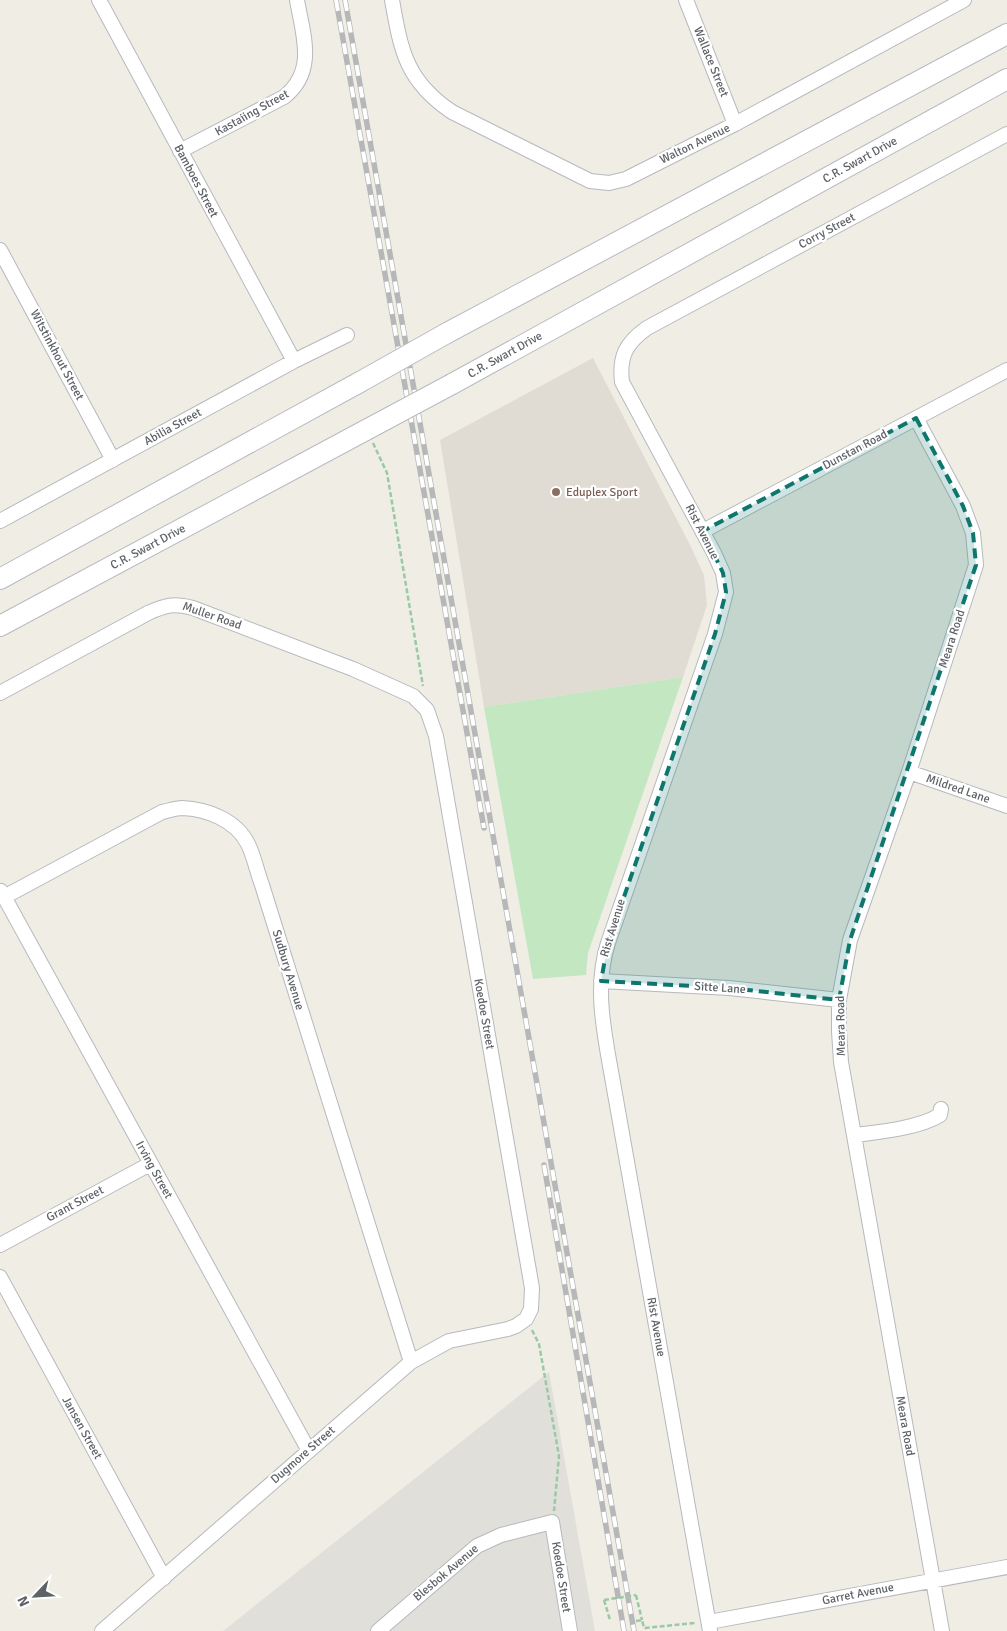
<svg xmlns="http://www.w3.org/2000/svg" width="1007" height="1631" viewBox="0 0 1007 1631" font-family="Signika,sans-serif">
	<style>
		.industrial { fill: #e1dfda }
		.education { fill: #e0dcd4 }
		.green { fill: #c3e8c1 }
		.lines { fill: none; stroke-linecap: round; stroke-linejoin: round }
		.minor-casing { stroke: #b6b9bd; stroke-width: 16 }
		.secondary-casing { stroke: #b7bbc0; stroke-width: 22 }
		.path { stroke: #9acaa5; stroke-width: 2.5; stroke-dasharray: 5 2.5; stroke-linecap: butt }
		.minor { stroke: #fff; stroke-width: 14 }
		.secondary { stroke: #fff; stroke-width: 20 }
		.rail-casing { stroke: #b6b7b8; stroke-width: 5.5 }
		.rail { stroke: #fff; stroke-width: 4; stroke-dasharray: 11; stroke-linecap: butt }
		.secondary-bridge-casing { stroke: #b7bbc0; stroke-width: 22; stroke-linecap: butt }
		.path-bridge { stroke: #9acaa5; stroke-width: 2.5; stroke-dasharray: 5 2.5; stroke-linecap: butt }
		.secondary-bridge { stroke: #fff; stroke-width: 20 }
		.marked { fill: #0f766e; fill-opacity: 0.2; stroke: #0f766e; stroke-width: 4; stroke-dasharray: 10 6; stroke-linejoin: round }
		.education-dot { fill: #8d6e63; stroke: #fff; stroke-width: 2 }
		.labels { text-anchor: middle; dominant-baseline: central; stroke-width: 4.5; stroke-linejoin: round; paint-order: stroke }
		.street-label { font-size: 12px; fill: #5d6267; stroke: #fff }
		.education-label { font-size: 12px; fill: #785e54; stroke: #fff; text-anchor: start }
	</style>
	<rect width="100%" height="100%" fill="#f0ede5"/>
	<path class="industrial" d="M549 1372 595 1631H223Z"/>
	<path class="education" d="M593 358 689 543 704 575 707 605 683 677 484 707 440 440Z"/>
	<path class="green" d="M683 677 588 953 586 975 533 979 484 707Z"/>
	<g class="lines">
		<g class="minor-casing">
			<path id="minor" d="M99 0 294 361
				M392 0C401 51 406 81 452 112L590 181 609 183 626 179 735 124 964 0
				M686 0 735 124
				M180 151 284 97C317 71 303 35 297 0
				M0 250 113 460
				M916 418 963 506 973 533 976 565 909 772 850 940 839 1000V1031L841 1062 942 1631
				M0 521 294 361 347 335
				M703 531 1007 370
				M0 693 148 613C166 605 173 603 193 608L353 669 413 696 427 710 436 736 532 1288 531 1309 526 1319 516 1326 508 1329 449 1341 411 1362 102 1631
				M909 772 1007 806
				M1 891 309 1451
				M4 897 162 812C168 811 175 808 182 808 207 809 236 820 248 844 254 856 257 872 262 885L411 1362
				M601 981 729 988 839 1000
				M855 1135C880 1132 919 1128 940 1115L941 1109
				M0 1245 150 1164
				M0 1277 164 1578
				M709 1622 1007 1567
				M378 1631 477 1546 501 1535 552 1522 570 1631
				M710 1631 612 1077C604 1032 594 987 608 943L715 634 726 592 723 573 714 553 622 382C619 356 626 343 647 328L1007 134"/>
		</g>
		<g class="secondary-casing">
			<path id="secondary" d="M447 333 1007 34
				M452 384 1007 79
				M0 579 360 382
				M0 626 366 430"/>
		</g>
		<path class="path" d="M373 443 387 473 423 686
			M532 1330 539 1344 559 1456 554 1511
			M636 1595 642 1620
			M604 1600 610 1620
			M636 1621 642 1620 644 1628 695 1623"/>
		<use href="#minor" class="minor"/>
		<use href="#secondary" class="secondary"/>
		<g class="rail-casing">
			<path id="rail" d="M336 0 484 828
				M345 0 634 1631
				M544 1165 624 1631"/>
		</g>
		<use href="#rail" class="rail"/>
		<g class="secondary-bridge-casing">
			<path id="secondary-bridge" d="M360 382 447 333
				M366 430 452 384"/>
		</g>
		<path class="path-bridge" d="M604 1600 636 1595"/>
		<use href="#secondary-bridge" class="secondary-bridge"/>
	</g>
	<path class="marked" d="M916 418 963 506 973 533 976 565 850 940 839 1000 729 988 601 981 608 943 715 634 726 592 723 573 703 531Z"/>
	<circle class="education-dot" cx="556" cy="492" r="5"/>
	<g class="labels">
		<g class="street-label">
			<text transform="translate(711 62) rotate(68)">Wallace Street</text>
			<text transform="translate(252 113) rotate(-29)">Kastaiing Street</text>
			<text transform="translate(695 144) rotate(-26)">Walton Avenue</text>
			<text transform="translate(860 160) rotate(-29)">C.R. Swart Drive</text>
			<text transform="translate(196 181) rotate(62)">Bamboes Street</text>
			<text transform="translate(827 231) rotate(-28)">Corry Street</text>
			<text transform="translate(57 355) rotate(62)">Witstinkhout Street</text>
			<text transform="translate(505 355) rotate(-29)">C.R. Swart Drive</text>
			<text transform="translate(173 427) rotate(-29)">Abilia Street</text>
			<text transform="translate(855 450) rotate(-28)">Dunstan Road</text>
			<text transform="translate(702 532) rotate(63)">Rist Avenue</text>
			<text transform="translate(148 547) rotate(-28)">C.R. Swart Drive</text>
			<text transform="translate(212 616) rotate(19)">Muller Road</text>
			<text transform="translate(952 639) rotate(-72)">Meara Road</text>
			<text transform="translate(958 789) rotate(19)">Mildred Lane</text>
			<text transform="translate(613 928) rotate(-73)">Rist Avenue</text>
			<text transform="translate(288 970) rotate(73)">Sudbury Avenue</text>
			<text transform="translate(720 988) rotate(4)">Sitte Lane</text>
			<text transform="translate(484 1014) rotate(80)">Koedoe Street</text>
			<text transform="translate(841 1026) rotate(-91)">Meara Road</text>
			<text transform="translate(154 1170) rotate(61)">Irving Street</text>
			<text transform="translate(75 1204) rotate(-28)">Grant Street</text>
			<text transform="translate(656 1327) rotate(80)">Rist Avenue</text>
			<text transform="translate(905 1426) rotate(80)">Meara Road</text>
			<text transform="translate(82 1428) rotate(61)">Jansen Street</text>
			<text transform="translate(303 1455) rotate(-41)">Dugmore Street</text>
			<text transform="translate(446 1573) rotate(-40)">Blesbok Avenue</text>
			<text transform="translate(561 1577) rotate(81)">Koedoe Street</text>
			<text transform="translate(858 1594) rotate(-11)">Garret Avenue</text>
		</g>
		<g class="education-label">
			<text x="566" y="492">Eduplex Sport</text>
		</g>
	</g>
	<g transform="translate(35 1596) rotate(245)" stroke="#ffffff" stroke-width="4" paint-order="stroke">
	<path d="M0-4L9 19L0 12L-9 19Z" fill="#5d6267"/>
	<text y="-8" font-size="14" font-weight="bold" text-anchor="middle" fill="#5d6267">N</text>
	</g>
</svg>
